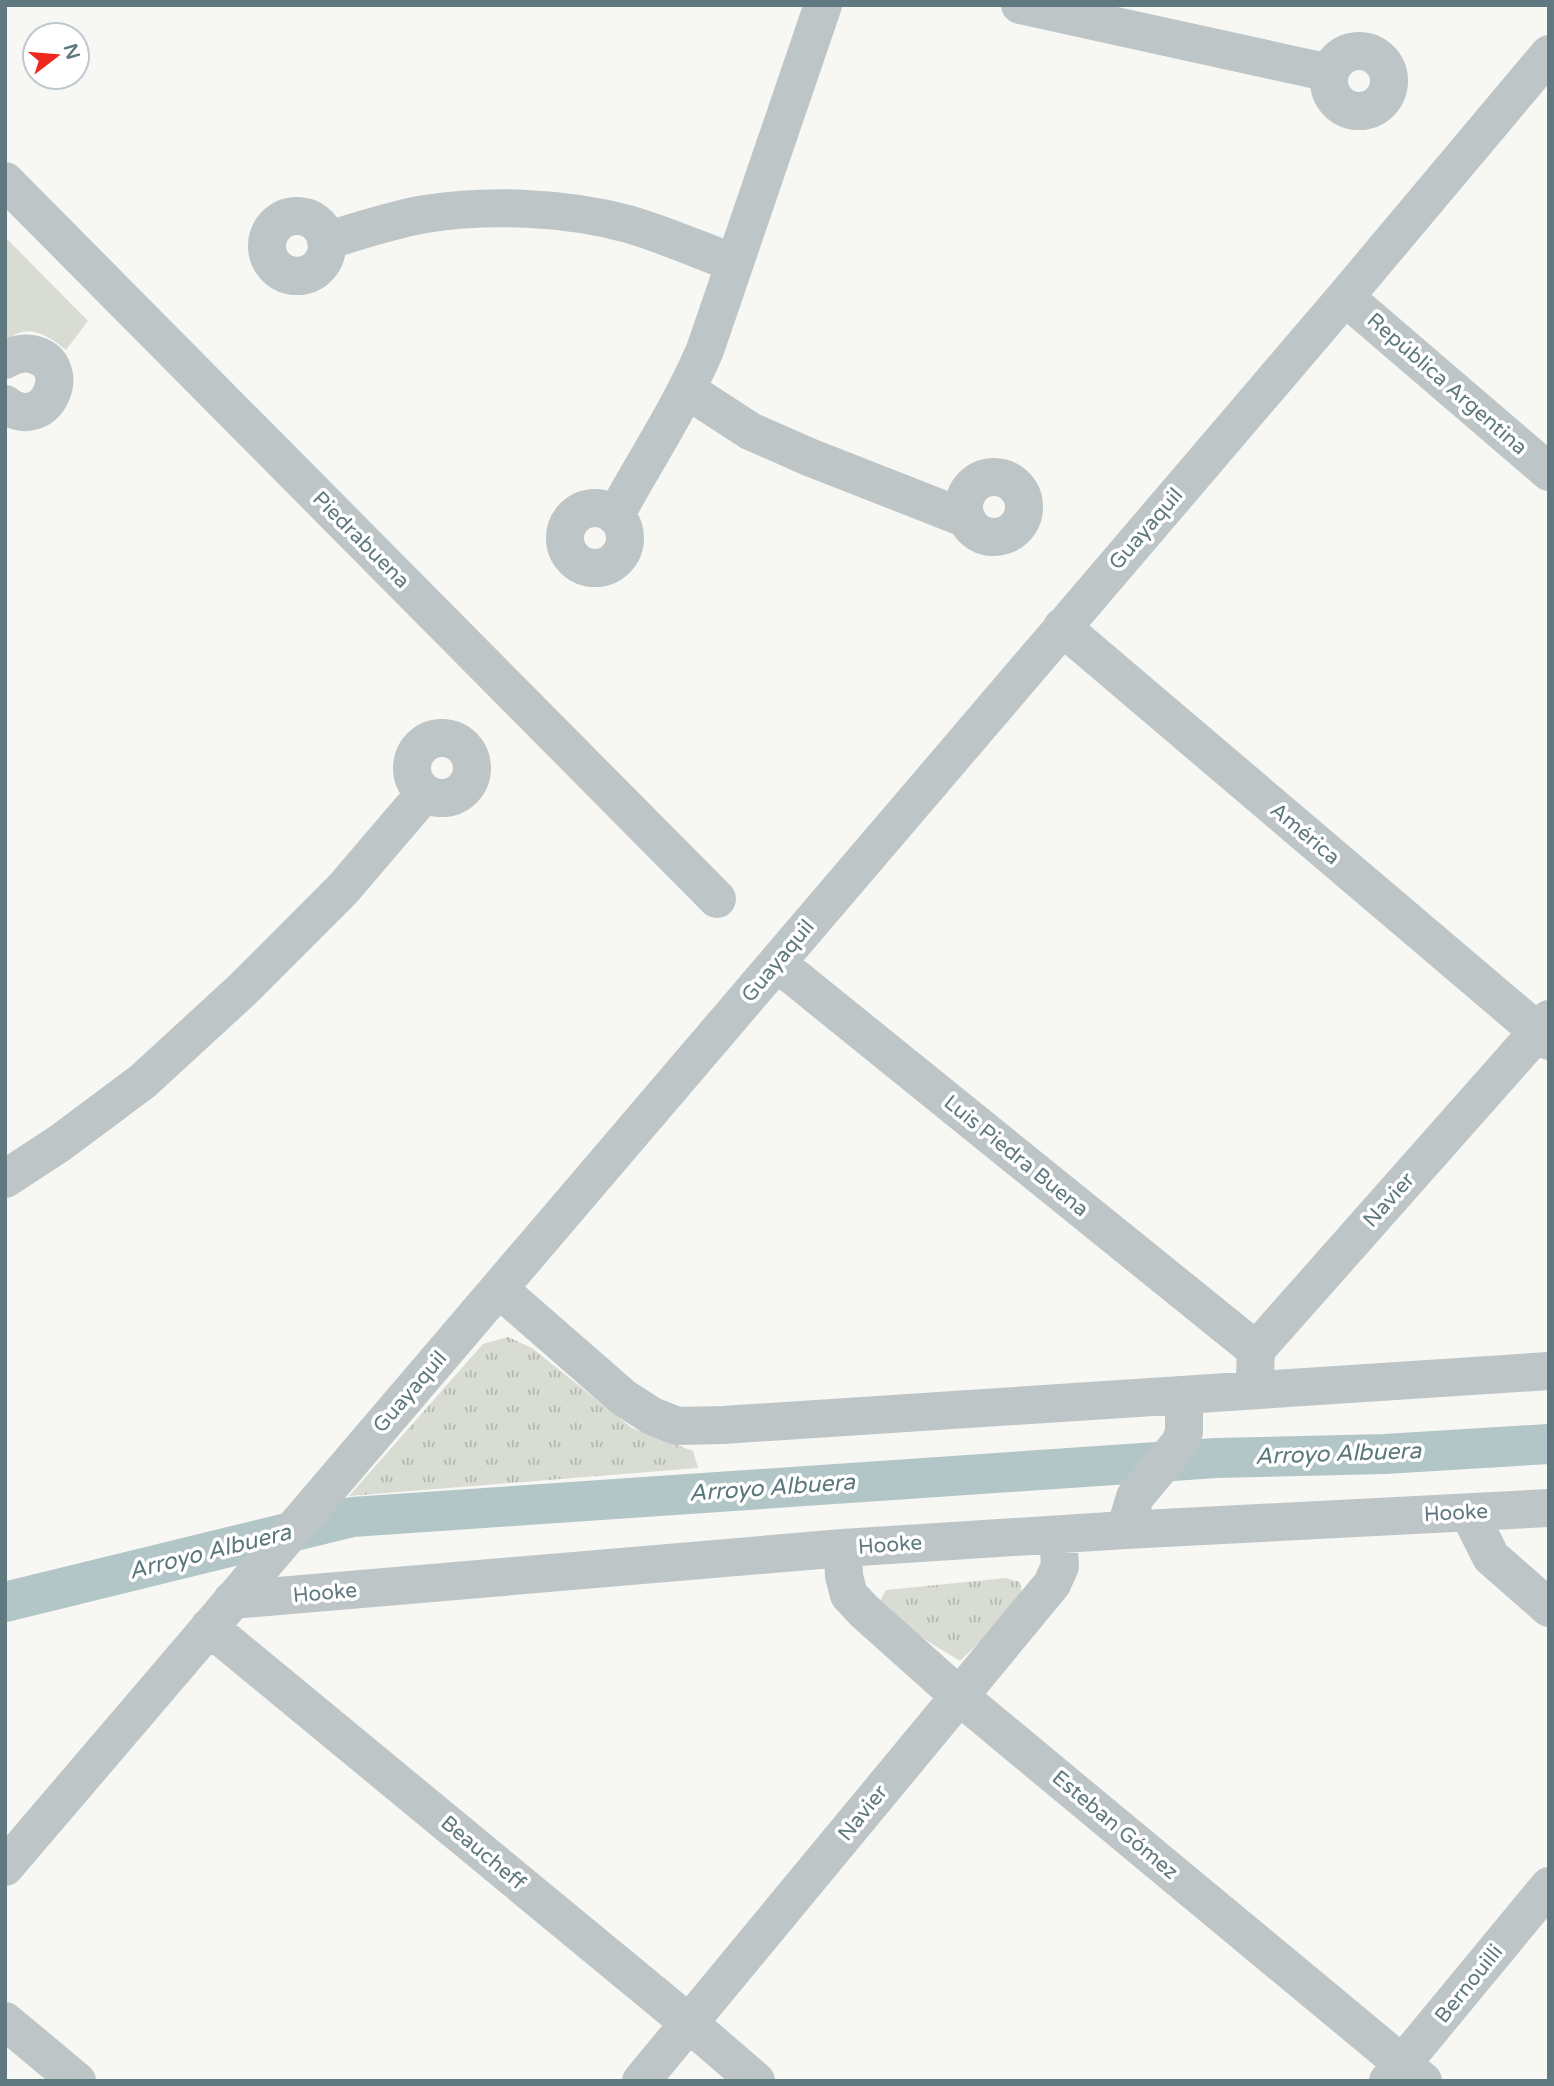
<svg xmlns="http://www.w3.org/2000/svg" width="1554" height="2086" viewBox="0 0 1554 2086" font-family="'Varela Round',sans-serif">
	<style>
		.green { fill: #d8dcd3 }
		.park { fill: url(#park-tufts) }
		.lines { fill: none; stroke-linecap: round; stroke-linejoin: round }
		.canal { stroke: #b3c6c7; stroke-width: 40 }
		.minor { stroke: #bdc5c7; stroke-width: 38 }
		.labels { text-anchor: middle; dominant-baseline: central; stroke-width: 7; stroke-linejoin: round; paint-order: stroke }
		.street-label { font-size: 21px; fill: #607981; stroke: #fff }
		.water-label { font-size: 23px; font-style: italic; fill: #5b787c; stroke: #fff }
	</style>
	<defs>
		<pattern id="park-tufts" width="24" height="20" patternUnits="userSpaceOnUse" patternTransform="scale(1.75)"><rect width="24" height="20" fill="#d8dcd3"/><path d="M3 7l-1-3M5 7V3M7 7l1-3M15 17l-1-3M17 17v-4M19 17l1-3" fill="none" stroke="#b3b7b1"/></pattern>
	</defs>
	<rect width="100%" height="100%" fill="#f7f7f4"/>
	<path class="green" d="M5 237 88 321 66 350C55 341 37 328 22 332 16 333 10 338 5 341Z"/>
	<path class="park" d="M508 1337 532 1348 632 1428 693 1451 698 1468 349 1496 483 1344Z
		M1006 1578 1020 1582 1023 1599 960 1661 882 1613 880 1601 886 1590Z"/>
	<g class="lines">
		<path class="canal" d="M5 1602 352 1517 1216 1458 1385 1454 1549 1444"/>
		<path class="minor" d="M1020 5 1330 73
			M1329 81a30 30 0 1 1 60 0a30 30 0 1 1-60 0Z
			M5 181 717 899
			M267 246a30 30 0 1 1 60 0a30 30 0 1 1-60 0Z
			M326 241C358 231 391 220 425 214 489 204 565 207 628 224 663 234 699 250 734 263
			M1345 297 1549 472
			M5 360C13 355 21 352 31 354 78 363 46 436 5 404
			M687 390 750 431 809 457 967 519
			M964 507a30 30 0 1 1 60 0a30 30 0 1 1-60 0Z
			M565 538a30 30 0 1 1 60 0a30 30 0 1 1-60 0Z
			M615 516C645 461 680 408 705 350L823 5
			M1062 627 1549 1041
			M412 768a30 30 0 1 1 60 0a30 30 0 1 1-60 0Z
			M777 963 1256 1350
			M5 1179 60 1143 143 1081 242 990 343 889 425 793
			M499 1289 624 1398 652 1416 677 1426 723 1425 1549 1371
			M1255 1376 1256 1350 1549 1019
			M1469 1513 1491 1557 1549 1608
			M1125 1530 1135 1497 1180 1443 1184 1432V1395
			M843 1548 844 1576 849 1595 864 1611 959 1696 1423 2081
			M232 1600 843 1548 1125 1530 1549 1508
			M209 1627 690 2024 756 2081
			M5 1867 1345 297 1549 54
			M5 2021 77 2081
			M641 2081 1052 1584 1060 1566 1058 1535
			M1388 2081 1549 1886"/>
	</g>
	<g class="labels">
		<g class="street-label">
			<text transform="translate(1447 384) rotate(41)">República Argentina</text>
			<text transform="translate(1146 529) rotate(-49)">Guayaquil</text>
			<text transform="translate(361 540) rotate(45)">Piedrabuena</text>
			<text transform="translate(1305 834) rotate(40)">América</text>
			<text transform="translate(778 961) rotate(-50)">Guayaquil</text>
			<text transform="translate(1016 1156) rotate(39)">Luis Piedra Buena</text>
			<text transform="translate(1389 1200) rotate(-48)">Navier</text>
			<text transform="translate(410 1392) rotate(-49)">Guayaquil</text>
			<text transform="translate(1456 1513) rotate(-3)">Hooke</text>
			<text transform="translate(890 1545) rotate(-4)">Hooke</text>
			<text transform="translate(325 1593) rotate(-5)">Hooke</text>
			<text transform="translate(863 1813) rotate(-51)">Navier</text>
			<text transform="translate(1115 1825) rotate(40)">Esteban Gómez</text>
			<text transform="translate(483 1853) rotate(40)">Beaucheff</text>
			<text transform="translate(1469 1984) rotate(-51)">Bernouilli</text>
		</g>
		<g class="water-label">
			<text transform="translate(1338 1454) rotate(-2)">Arroyo Albuera</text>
			<text transform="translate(772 1488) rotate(-4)">Arroyo Albuera</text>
			<text transform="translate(210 1552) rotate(-14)">Arroyo Albuera</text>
		</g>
	</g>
	<rect width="1554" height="2086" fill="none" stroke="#607981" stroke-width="14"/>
	<g transform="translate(56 56) rotate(74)"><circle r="33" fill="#ffffff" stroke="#bfc9cd" stroke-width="2"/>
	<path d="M0-5L12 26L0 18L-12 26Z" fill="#ed291e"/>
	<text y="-10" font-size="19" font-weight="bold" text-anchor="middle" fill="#607981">N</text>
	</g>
</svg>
